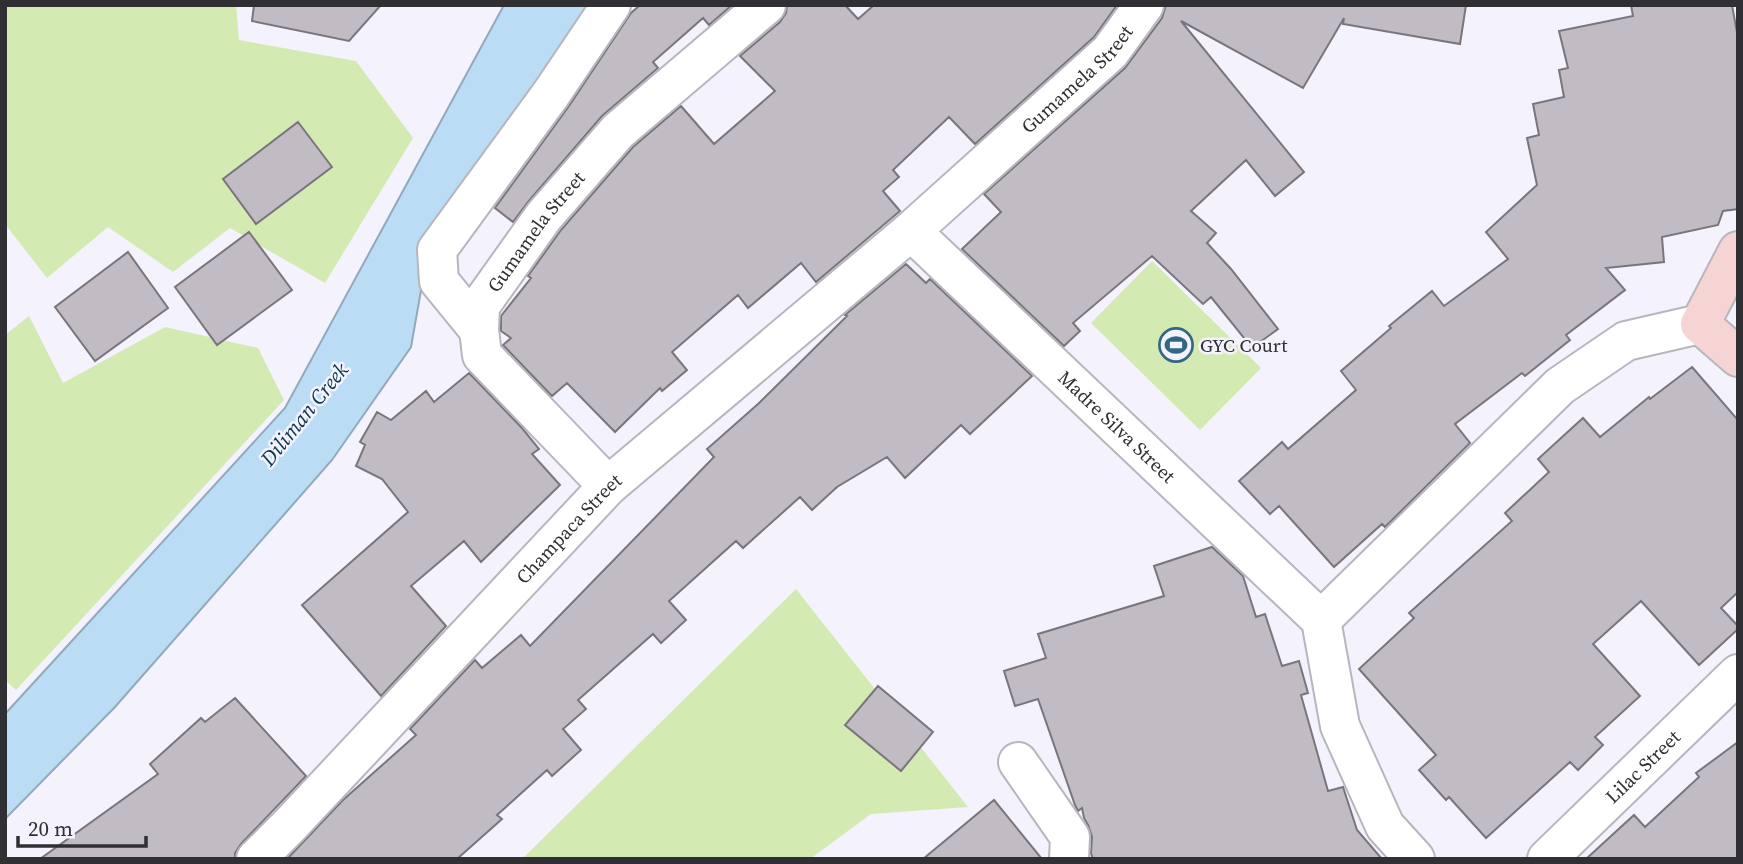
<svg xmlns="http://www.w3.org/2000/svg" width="1743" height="864" viewBox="0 0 1743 864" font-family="'Source Serif 4',serif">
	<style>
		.green { fill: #d4eab3 }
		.water { fill: #baddf5; stroke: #91a9bb; stroke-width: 2 }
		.building { fill: #c1bcc4; stroke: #7a757d; stroke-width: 2 }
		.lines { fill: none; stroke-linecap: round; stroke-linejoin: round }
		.street-casing { stroke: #b7b6bf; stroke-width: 42 }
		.secondary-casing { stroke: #b7b6bf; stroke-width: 42 }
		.street { stroke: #fff; stroke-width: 38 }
		.secondary { stroke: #f6d4d3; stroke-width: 38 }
		.labels { text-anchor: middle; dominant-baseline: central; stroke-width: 5; stroke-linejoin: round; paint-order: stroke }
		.street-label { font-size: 19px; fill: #302f33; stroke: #f4f2fc }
		.poi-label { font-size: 19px; fill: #302f33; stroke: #f4f2fc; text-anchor: start }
		.water-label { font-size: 21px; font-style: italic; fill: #0d364e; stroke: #f4f2fc }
	</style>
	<rect width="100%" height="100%" fill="#f4f2fc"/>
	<path class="green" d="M5 5H236L239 40 356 61 413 138 325 283 230 228 173 272 108 227 47 278 5 224Z
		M1152 261 1261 368 1200 430 1091 323Z
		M29 316 63 383 165 327 258 348 284 400 16 690 5 680V335Z
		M796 589 968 807 871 814 810 859H522Z"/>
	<path class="water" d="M504 5H603L428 251 411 347 332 460 115 707 5 819V714L285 408Z"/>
	<path class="building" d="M254 5H381L349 41 252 21Z
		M640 5H732L709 25 703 18 653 62 658 68 602 116 528 202 513 222 495 208 569 106 631 13Z
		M787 5H845L858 19 874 5H1117L1094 37 975 144 949 117 893 170 899 177 883 191 900 211 816 282 801 263 748 308 738 295 672 352 687 370 662 391 660 388 615 432 567 383 552 396 503 345 511 338 501 331V316L531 278 528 276 561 230 633 147 681 106 714 144 775 91 740 56 780 22 786 13Z
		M1166 5H1466L1460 44 1343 24 1344 18 1303 88 1181 21 1304 172 1275 196 1246 160 1191 211 1216 233 1207 243 1231 269 1278 329 1252 348 1211 297 1203 304 1152 256 1073 323 1080 331 1064 346 962 249 1001 212 984 194 1125 68 1162 18Z
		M1631 5H1732L1738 38V209L1723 211 1718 225 1662 237 1664 262 1606 268 1625 290 1566 335 1570 340 1525 376 1522 373 1455 424 1470 443 1385 527 1382 524 1334 567 1279 506 1270 514 1239 481 1282 442 1288 449 1356 390 1341 371 1391 328 1389 326 1432 291 1444 306 1508 259 1486 232 1537 185 1527 138 1539 135 1533 104 1564 97 1559 70 1568 68 1559 31 1633 16Z
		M298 122 332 167 256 224 223 179Z
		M249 232 292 290 217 345 175 287Z
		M128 252 168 308 95 361 55 307Z
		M906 264 926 283 930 279 1032 376 970 434 961 425 905 478 887 457 837 487 812 510 800 497 743 548 736 541 669 601 686 620 661 643 653 634 578 700 586 709 563 729 581 750 552 776 547 770 497 815 502 819 457 859H287L343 800 416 735 410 729 475 660 482 668 521 635 530 646 714 457 707 449 758 404 847 316 845 315Z
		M1692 367 1738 420V592L1721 608 1738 626V629L1699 665 1641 601 1593 644 1640 696 1595 737 1603 745 1578 770 1570 762 1486 838 1449 797 1446 800 1419 770 1436 755 1359 669 1414 618 1409 613 1512 521 1505 513 1549 472 1538 459 1583 418 1600 437 1649 397 1650 399Z
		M469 373 522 428 539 449 532 454 560 485 481 562 464 541 411 586 446 626 381 696 302 605 408 512 382 479 356 466 365 445 360 442 377 412 391 420 426 391 434 402Z
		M1212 547 1243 576 1256 617 1265 614 1282 666 1299 661 1308 693 1301 695 1328 791 1343 787 1357 830 1382 859H1093L1091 853 1092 837 1088 825 1084 818 1082 808 1078 811 1075 805 1038 699 1015 706 1004 671 1046 658 1038 634 1164 596 1154 566Z
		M878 686 933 732 901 771 845 725Z
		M235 698 306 776 241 844 235 853V859H40L158 774 150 764 201 718 205 722Z
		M1738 742V859H1586L1634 815 1645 827 1699 777 1696 773Z
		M994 800 1042 859H923Z"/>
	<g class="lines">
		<g class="street-casing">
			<g id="street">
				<path id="s1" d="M911 231 1321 620 1340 726 1385 826 1415 859"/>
				<path d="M479 330 439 281 437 250 551 94 611 5"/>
				<path id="s2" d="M608 486 482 355 479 330 480 306 544 216 618 131 766 5"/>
				<path d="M1321 620 1560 386 1626 341 1700 324"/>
				<path d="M1018 762 1070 837 1069 859"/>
				<path id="s3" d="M256 859 290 825 608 486 911 231 1110 52 1144 5"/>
				<path id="s4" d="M1547 859 1738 674"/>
			</g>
		</g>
		<g class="secondary-casing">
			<path id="secondary" d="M1738 251 1700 324 1738 357"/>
		</g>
		<use href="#street" class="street"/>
		<use href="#secondary" class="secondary"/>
	</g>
	<defs>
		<g id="stadium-ring" transform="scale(1.75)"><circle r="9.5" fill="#f4f2fc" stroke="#316783" stroke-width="1.5"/><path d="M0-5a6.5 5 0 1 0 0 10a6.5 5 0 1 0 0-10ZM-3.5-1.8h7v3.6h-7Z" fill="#316783"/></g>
	</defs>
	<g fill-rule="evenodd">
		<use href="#stadium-ring" x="1176" y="345"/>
	</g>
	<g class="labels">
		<g class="street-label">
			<text stroke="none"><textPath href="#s3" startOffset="1134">Gumamela Street</textPath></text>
			<text stroke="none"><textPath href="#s2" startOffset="324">Gumamela Street</textPath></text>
			<text stroke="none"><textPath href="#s1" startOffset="284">Madre Silva Street</textPath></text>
			<text stroke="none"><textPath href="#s3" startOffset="455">Champaca Street</textPath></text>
			<text stroke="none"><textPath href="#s4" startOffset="133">Lilac Street</textPath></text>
		</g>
		<g class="poi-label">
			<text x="1200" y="345">GYC Court</text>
		</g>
		<g class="water-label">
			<text transform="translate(304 414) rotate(-51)">Diliman Creek</text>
		</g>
	</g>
	<rect width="1743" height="864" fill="none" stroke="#302f33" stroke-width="14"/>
	<path d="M18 836v10h128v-10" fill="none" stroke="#302f33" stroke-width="3.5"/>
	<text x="28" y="836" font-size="21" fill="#302f33" stroke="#f4f2fc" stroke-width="5" paint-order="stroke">20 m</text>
</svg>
